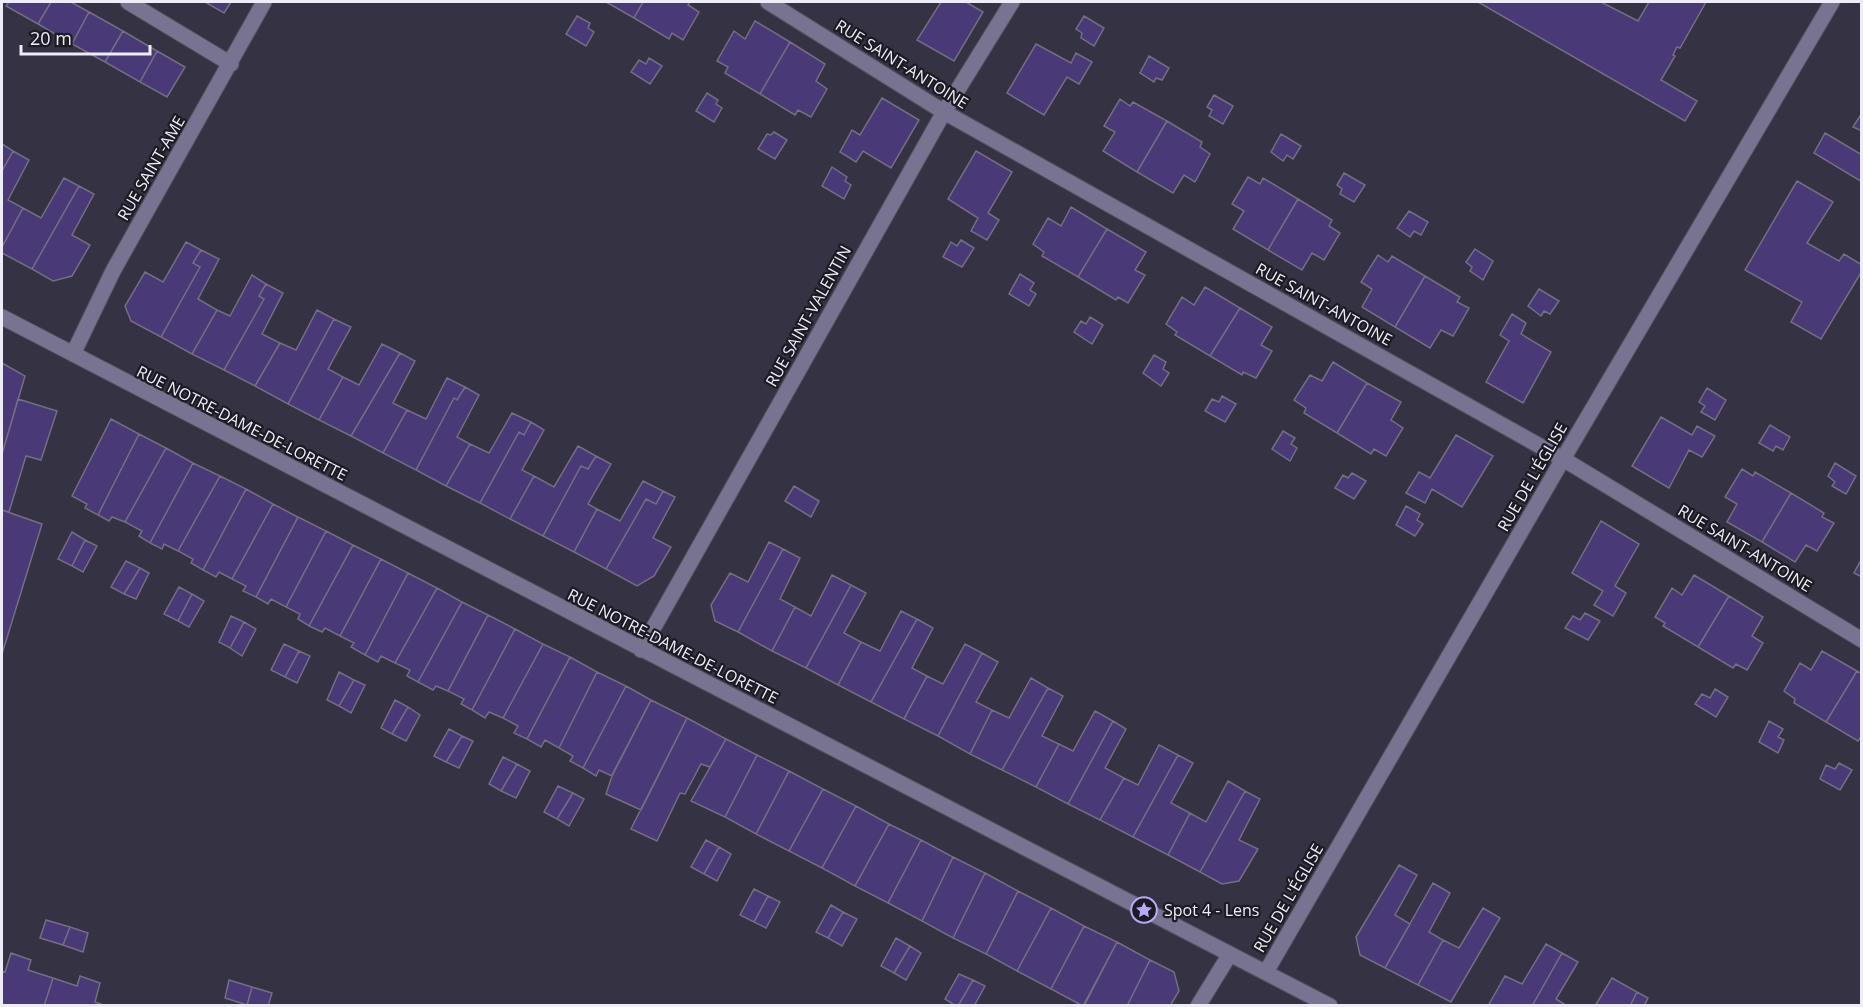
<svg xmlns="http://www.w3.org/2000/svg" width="1863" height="1007" viewBox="0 0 1863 1007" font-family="'Open Sans',sans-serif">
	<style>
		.building { fill: #493977; stroke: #726f83; stroke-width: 1.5 }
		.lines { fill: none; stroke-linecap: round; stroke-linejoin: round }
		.minor-casing { stroke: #535060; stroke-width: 17 }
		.minor { stroke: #787391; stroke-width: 15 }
		.labels { text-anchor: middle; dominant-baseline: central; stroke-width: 4.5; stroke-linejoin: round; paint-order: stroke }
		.street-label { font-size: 16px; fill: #eeecf8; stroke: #1c1b23 }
		.poi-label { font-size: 16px; fill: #eeecf8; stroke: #1c1b23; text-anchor: start }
	</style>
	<rect width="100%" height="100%" fill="#353243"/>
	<path class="building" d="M9 2H51L38 24 6 6Z
		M51 2H71L89 12 72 44 38 24Z
		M205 2H231L224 13Z
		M606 2H643L634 18Z
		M643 2H690L688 5 699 12 683 40 672 33 669 39 634 18Z
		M941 2H966L983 12 954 61 917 40Z
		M1478 2H1601L1638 21 1649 2H1706L1680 48 1677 47 1673 55 1675 56 1661 80 1697 101 1685 121Z
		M89 12 123 31 105 62 72 44Z
		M577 16 590 23 588 28 594 32 586 46 566 34Z
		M1084 16 1104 28 1094 46 1081 38 1082 33 1076 29Z
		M755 21 790 42 760 94 725 73 728 67 717 61 734 31 745 39Z
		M123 31 157 51 140 82 105 62Z
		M790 42 825 64 816 81 827 89 811 117 798 110 795 115 760 94Z
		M1036 44 1071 63 1076 53 1092 62 1079 84 1067 77 1044 115 1007 93Z
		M157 51 185 67 167 97 140 82Z
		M1149 56 1169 68 1162 80 1156 78 1154 82 1140 73Z
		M649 58 662 66 650 84 631 72 639 60 646 64Z
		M707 93 718 100 716 104 722 108 714 122 696 111Z
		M1214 95 1233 106 1223 124 1209 116 1212 110 1207 107Z
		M882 98 919 120 891 168 863 151 856 162 840 152 852 130 860 135Z
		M1120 99 1130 106 1133 102 1167 121 1137 172 1103 151 1115 132 1104 126Z
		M1862 113V131L1853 127Z
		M1167 121 1202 142 1200 147 1210 154 1195 182 1184 175 1173 193 1137 172Z
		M774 132 787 140 775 159 758 149 767 134 771 135Z
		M1825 133 1862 155V182L1814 153Z
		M1281 134 1301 146 1293 159 1287 155 1283 161 1271 152Z
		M2 144 13 151 2 171Z
		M13 151 29 160 8 200 23 208 2 247V171Z
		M976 151 1012 172 988 213 999 220 987 240 971 231 978 218 948 199Z
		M832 167 847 177 845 181 851 185 844 199 822 186Z
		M1344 173 1365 185 1354 202 1340 194 1342 189 1337 185Z
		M1248 177 1260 184 1263 178 1298 199 1268 250 1233 229 1244 211 1232 204Z
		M64 178 79 186 32 269 2 253V247L23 208 41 218Z
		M1797 181 1833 202 1807 243 1839 261 1844 254 1862 265V271L1821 339 1791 322 1802 302 1745 270Z
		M79 186 94 194 72 235 90 245 72 276 53 281 32 269Z
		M1298 199 1332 220 1329 226 1340 233 1324 260 1312 253 1302 270 1268 250Z
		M1071 207 1107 229 1078 277 1042 256 1044 252 1033 244 1048 218 1061 226Z
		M1409 211 1428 222 1421 235 1414 231 1410 237 1397 228Z
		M1107 229 1146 252 1135 270 1145 275 1128 303 1118 297 1116 300 1078 277Z
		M961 240 974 248 962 267 943 257 951 242 957 246Z
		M186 242 201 250 193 263 200 267 161 337 131 321 125 306 145 272 163 282Z
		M1475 249 1493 261 1483 280 1470 271 1472 267 1466 262Z
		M201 250 219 259 198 299 217 310 192 354 161 337 200 267 193 263Z
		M1378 255 1388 262 1392 256 1425 276 1395 327 1362 307 1372 289 1361 282Z
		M1020 274 1034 283 1030 290 1036 294 1029 306 1009 294Z
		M252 275 266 284 259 296 264 299 224 370 192 354 217 310 230 316Z
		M1425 276 1460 297 1457 302 1469 308 1453 336 1441 330 1430 348 1395 327Z
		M266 284 283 293 262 334 280 343 255 386 224 370 264 299 259 296Z
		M1205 287 1240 308 1210 356 1175 335 1177 332 1166 324 1182 297 1194 305Z
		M1539 289 1559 301 1550 314 1544 311 1541 316 1528 306Z
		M1240 308 1272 327 1261 345 1272 351 1256 378 1243 372 1242 375 1210 356Z
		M317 310 334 319 288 404 255 386 280 343 296 350Z
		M1512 314 1526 323 1521 334 1551 352 1523 403 1486 382 1509 341 1500 335Z
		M1090 317 1103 325 1092 344 1074 332 1081 321 1086 324Z
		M334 319 351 327 328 369 343 377 319 420 288 404Z
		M382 344 400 353 351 436 319 420 343 377 359 385Z
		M400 353 415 361 393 403 407 410 383 453 351 436Z
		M1154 355 1166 362 1163 369 1169 373 1161 386 1143 373Z
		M1333 362 1367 383 1337 433 1304 413 1306 408 1294 400 1310 375 1322 381Z
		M2 363 25 376 2 454Z
		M447 378 465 387 457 400 454 398 416 470 383 453 407 410 426 419Z
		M1367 383 1401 402 1391 420 1403 428 1386 456 1374 449 1371 454 1337 433Z
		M465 387 479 395 457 437 470 444 446 486 416 470 454 398 457 400Z
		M1707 388 1726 400 1715 420 1701 412 1705 406 1699 402Z
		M1222 396 1236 404 1225 422 1205 411 1212 399 1219 402Z
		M18 399 57 411 41 460 26 456 9 512 2 510V454Z
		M512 413 531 422 524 435 519 432 480 503 446 486 470 444 489 453Z
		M1661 417 1692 435 1697 426 1715 436 1702 457 1689 450 1669 488 1632 466Z
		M111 419 139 434 98 515 85 508 87 504 72 496Z
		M531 422 544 430 522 470 534 476 510 519 480 503 519 432 524 435Z
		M1770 425 1790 437 1783 450 1776 446 1773 451 1759 443Z
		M1283 431 1295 438 1291 444 1297 448 1290 461 1272 449Z
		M139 434 166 448 125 522 112 517 109 521 98 515Z
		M1456 435 1493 456 1462 507 1432 489 1425 503 1406 493 1419 472 1430 478Z
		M578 446 596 456 588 469 581 466 543 536 510 519 534 476 554 487Z
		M166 448 193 463 150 543 139 536 142 531 125 522Z
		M596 456 611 464 588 504 597 509 574 552 543 536 581 466 588 469Z
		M193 463 220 476 178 551 164 544 162 549 150 543Z
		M1835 463 1856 476 1846 494 1832 486 1835 482 1828 476Z
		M1742 469 1753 476 1755 472 1791 493 1762 542 1727 522 1737 504 1725 497Z
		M1352 473 1366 481 1354 499 1335 488 1343 475 1348 478Z
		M220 476 246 489 203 570 191 563 193 559 178 551Z
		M643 481 663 491 656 504 646 499 606 569 574 552 597 509 620 521Z
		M794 486 819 501 811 517 785 501Z
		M246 489 273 504 232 579 219 572 216 577 203 570Z
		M663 491 675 497 653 538 671 547 654 576 637 586 606 569 646 499 656 504Z
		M1791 493 1824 513 1822 517 1834 523 1817 551 1806 545 1795 562 1762 542Z
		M273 504 298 517 256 597 243 591 246 586 232 579Z
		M1406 506 1420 514 1417 520 1423 524 1415 536 1396 525Z
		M2 510 42 524 2 654Z
		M298 517 326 531 286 607 271 599 268 604 256 597Z
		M1601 521 1639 544 1615 586 1626 593 1613 616 1594 605 1603 591 1572 573Z
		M326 531 353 545 309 626 298 619 300 614 286 607Z
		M72 532 85 540 72 566 58 559Z
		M85 540 97 546 83 572 72 566Z
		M769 542 783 549 738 632 715 621 711 605 730 573 748 582Z
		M353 545 381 559 340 636 325 628 322 632 309 626Z
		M783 549 800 558 780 599 795 607 772 651 738 632Z
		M1862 558V577L1854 573Z
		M381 559 408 573 365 655 351 647 354 643 340 636Z
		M126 561 140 568 124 594 111 587Z
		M140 568 149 573 136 599 124 594Z
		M408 573 437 588 395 663 381 656 378 662 365 655Z
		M832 575 851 585 806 668 772 651 795 607 811 616Z
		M1694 575 1729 596 1698 647 1663 626 1665 623 1655 617 1672 588 1682 595Z
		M851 585 866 593 844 633 861 642 838 685 806 668Z
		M179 587 192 594 178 621 164 614Z
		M437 588 462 602 418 682 407 676 410 670 395 663Z
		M192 594 204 601 189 627 178 621Z
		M1729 596 1763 617 1752 636 1763 643 1747 670 1736 664 1733 668 1698 647Z
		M462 602 488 615 448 691 436 686 433 690 418 682Z
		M901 611 917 619 871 702 838 685 861 642 880 651Z
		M1585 613 1600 621 1588 640 1565 628 1573 616 1580 620Z
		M488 615 515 629 472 710 461 704 464 699 448 691Z
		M231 616 244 622 230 648 219 642Z
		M917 619 933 628 912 668 927 676 904 719 871 702Z
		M244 622 256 629 242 656 230 648Z
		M515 629 543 644 503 718 489 712 485 718 472 710Z
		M284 644 299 651 285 677 271 670Z
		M543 644 570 657 527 739 514 733 518 726 503 718Z
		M965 644 982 653 938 736 904 719 927 676 943 684Z
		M299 651 310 656 297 683 285 677Z
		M1822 651 1857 671 1826 722 1794 703 1795 699 1784 691 1800 663 1811 670Z
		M982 653 998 662 976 702 992 710 970 754 938 736Z
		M570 657 597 672 559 748 545 740 541 747 527 739Z
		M1857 671 1862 674V739L1860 738 1858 741 1826 722Z
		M339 672 354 680 339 706 327 700Z
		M597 672 626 686 583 768 570 761 573 756 559 748Z
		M1031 678 1048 688 1002 770 970 754 992 710 1009 718Z
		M354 680 365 685 351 713 339 706Z
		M626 686 651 700 612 776 599 770 596 776 583 768Z
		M1048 688 1063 696 1042 736 1059 744 1036 787 1002 770Z
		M1715 689 1728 697 1716 717 1695 704 1702 694 1710 698Z
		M395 700 408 707 392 734 381 728Z
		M651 700 687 718 641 810 606 794 613 773Z
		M408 707 420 715 406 741 392 734Z
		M1095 711 1113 721 1068 804 1036 787 1059 744 1073 751Z
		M687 718 726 739 710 767 701 764 685 794 680 793 657 841 631 829Z
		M1113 721 1126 729 1105 768 1124 778 1100 820 1068 804Z
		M1769 721 1783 729 1778 737 1784 740 1778 753 1759 742Z
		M449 729 462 736 446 762 434 756Z
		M462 736 473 741 459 768 446 762Z
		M726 739 757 755 725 817 691 801Z
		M1159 745 1178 755 1133 837 1100 820 1124 778 1138 785Z
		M757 755 789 771 756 834 725 817Z
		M1178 755 1193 763 1171 803 1190 813 1168 855 1133 837Z
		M503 757 517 764 501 791 489 784Z
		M1839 763 1852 770 1840 790 1820 779 1826 765 1835 769Z
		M517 764 530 771 516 798 501 791Z
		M789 771 823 789 789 851 756 834Z
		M1228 781 1245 791 1200 872 1168 855 1190 813 1206 822Z
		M558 786 573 793 557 819 544 812Z
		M823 789 856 806 822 868 789 851Z
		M1245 791 1260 799 1239 840 1258 849 1239 881 1222 884 1200 872Z
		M573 793 584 799 569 826 557 819Z
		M856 806 889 824 855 886 822 868Z
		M889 824 921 840 888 903 855 886Z
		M706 840 719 847 704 874 691 867Z
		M921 840 953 857 922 921 888 903Z
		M719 847 731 854 717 881 704 874Z
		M953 857 985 873 953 938 922 921Z
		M1399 865 1417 875 1395 915 1410 924 1385 968 1360 955 1356 937Z
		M985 873 1018 891 986 954 953 938Z
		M1433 883 1450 893 1429 932 1443 940 1418 985 1385 968Z
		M754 889 768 896 754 922 740 915Z
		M1018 891 1051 908 1017 971 986 954Z
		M768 896 780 902 766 928 754 922Z
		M831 905 843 912 828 938 816 932Z
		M1051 908 1084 926 1051 989 1017 971Z
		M1483 908 1500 918 1451 1002 1418 985 1443 940 1459 948Z
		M843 912 857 919 842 946 828 938Z
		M46 920 70 927 63 945 40 938Z
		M1084 926 1117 942 1083 1006 1051 989Z
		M70 927 88 933 83 952 63 945Z
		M896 938 910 946 894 973 881 966Z
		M1117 942 1150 960 1127 1006H1084Z
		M1546 944 1562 953 1532 1006H1488L1505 976 1522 984Z
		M910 946 921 953 906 980 894 973Z
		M11 953 31 960 28 970 53 978 44 1006H2V971L5 972Z
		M1562 953 1578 962 1556 999 1567 1006H1532Z
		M1150 960 1174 972 1179 991 1170 1006H1127Z
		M959 974 973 980 958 1006H956L945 999Z
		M80 976 100 983 95 1002 101 1004V1006H44L53 978 77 986Z
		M1612 978 1637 992 1630 1006H1595Z
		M229 980 252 987 247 1005 225 998Z
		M973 980 985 986 974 1006H958Z
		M252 987 272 993 268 1006 247 1005Z
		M1637 992 1648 998 1644 1006H1630Z"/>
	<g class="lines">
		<g class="minor-casing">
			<path id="minor" d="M128 2 231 64
				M768 2 944 112 1563 459 1862 640
				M2 317C443 549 886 778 1330 1006
				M73 354 113 271 264 2
				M641 650 944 112 1012 2
				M1266 972 1563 459 1832 2
				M1198 1006 1230 954"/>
		</g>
		<use href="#minor" class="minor"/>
	</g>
	<defs>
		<g id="sight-ring" transform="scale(1.35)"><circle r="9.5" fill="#1c1b23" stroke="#baaaf6" stroke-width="1.5"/><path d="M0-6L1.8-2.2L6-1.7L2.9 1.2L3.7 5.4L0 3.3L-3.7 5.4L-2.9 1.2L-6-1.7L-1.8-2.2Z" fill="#baaaf6"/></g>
	</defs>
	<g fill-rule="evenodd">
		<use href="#sight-ring" x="1144" y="910"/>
	</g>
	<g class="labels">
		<g class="street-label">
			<text transform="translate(902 64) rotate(32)">RUE SAINT-ANTOINE</text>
			<text transform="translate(151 168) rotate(-60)">RUE SAINT-AME</text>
			<text transform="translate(1324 304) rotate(29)">RUE SAINT-ANTOINE</text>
			<text transform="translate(808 316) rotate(-61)">RUE SAINT-VALENTIN</text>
			<text transform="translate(242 423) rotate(27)">RUE NOTRE-DAME-DE-LORETTE</text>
			<text transform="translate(1532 477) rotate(-60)">RUE DE L'ÉGLISE</text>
			<text transform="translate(1745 548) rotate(31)">RUE SAINT-ANTOINE</text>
			<text transform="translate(673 646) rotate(27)">RUE NOTRE-DAME-DE-LORETTE</text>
			<text transform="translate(1288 898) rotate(-60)">RUE DE L'ÉGLISE</text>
		</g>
		<g class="poi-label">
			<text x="1164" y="910">Spot 4 - Lens</text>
		</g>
	</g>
	<rect width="1863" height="1007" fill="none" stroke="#eeecf8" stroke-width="6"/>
	<path d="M21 45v9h129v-9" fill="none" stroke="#eeecf8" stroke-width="3"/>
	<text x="30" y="45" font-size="18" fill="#eeecf8" stroke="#1c1b23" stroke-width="4.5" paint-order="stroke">20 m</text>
</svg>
